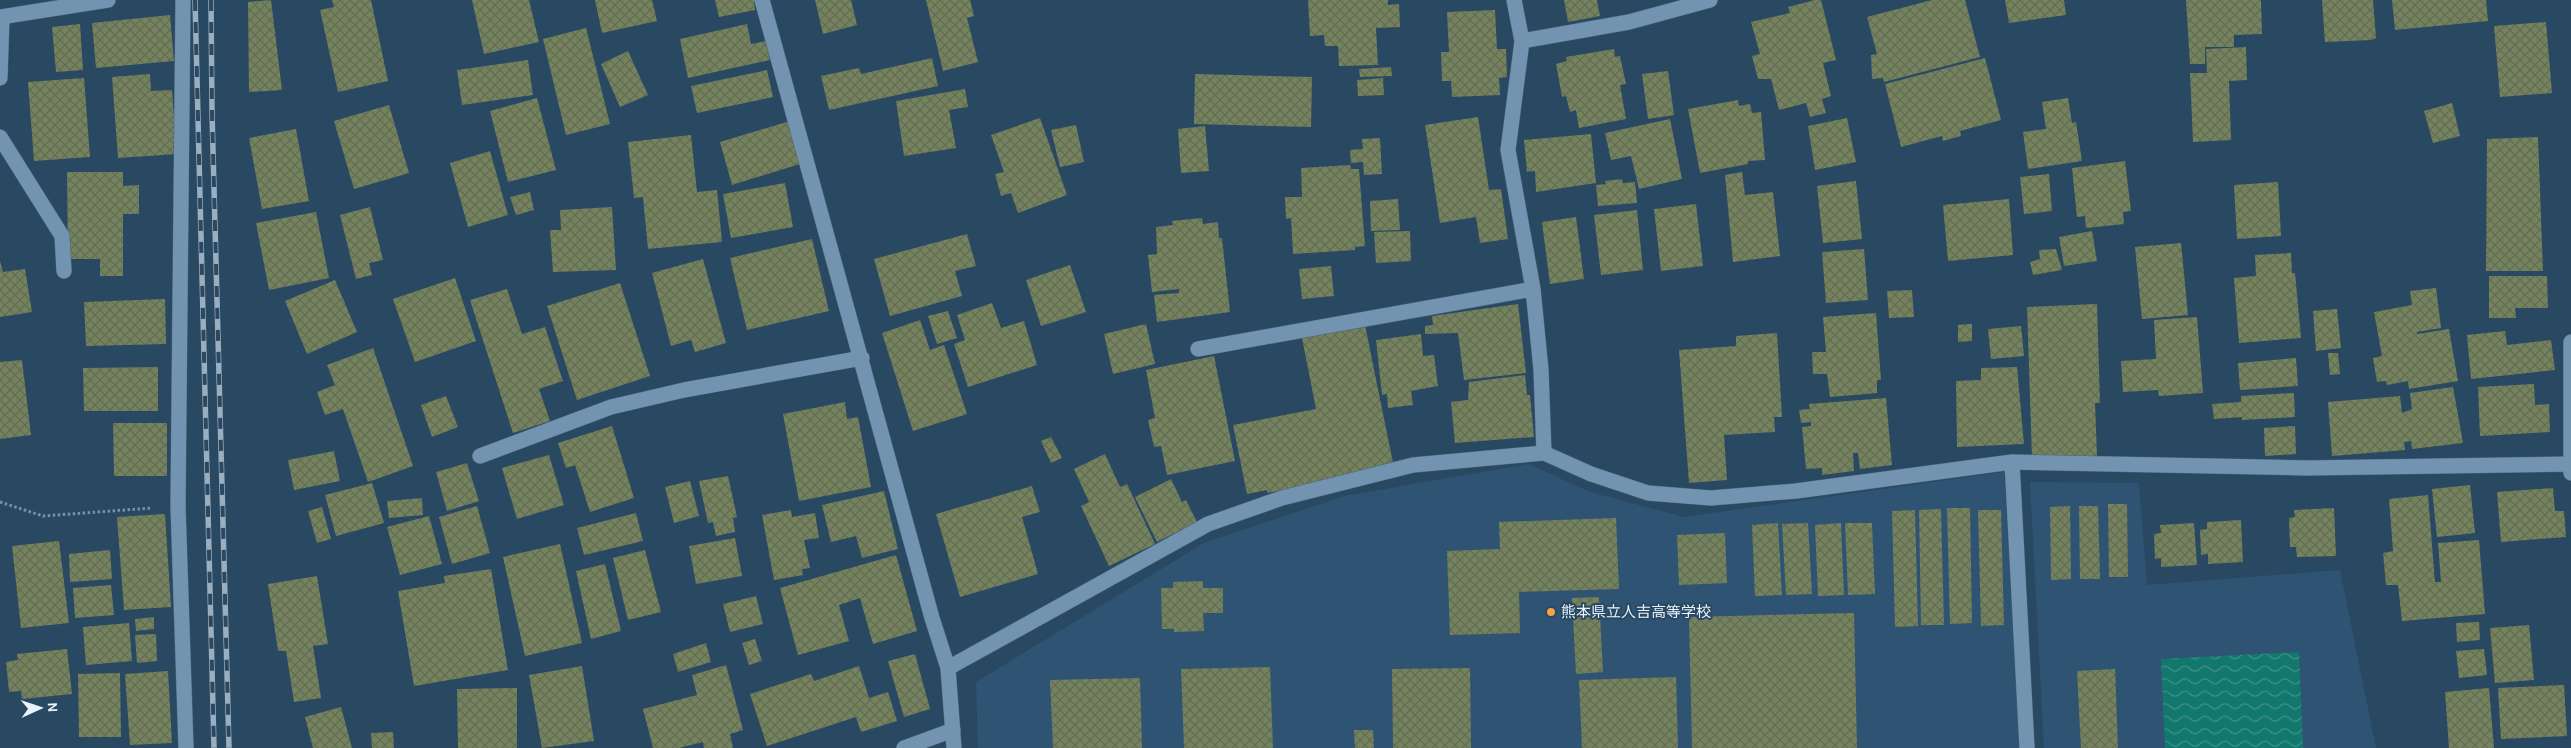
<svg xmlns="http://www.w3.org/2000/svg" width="2571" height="748" viewBox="0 0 2571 748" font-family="Karla,'Noto Sans JP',sans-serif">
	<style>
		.built { fill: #2f5473 }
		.water { fill: url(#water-waves) }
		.building { fill: url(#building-cross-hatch) }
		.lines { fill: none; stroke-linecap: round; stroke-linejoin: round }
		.minor-casing { stroke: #4b6579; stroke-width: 16 }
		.path { stroke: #7a91a4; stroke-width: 3; stroke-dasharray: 2.5 2.5; stroke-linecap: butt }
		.minor { stroke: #7294b1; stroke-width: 15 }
		.rail-casing { stroke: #9aaebd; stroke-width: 5.5 }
		.rail { stroke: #294862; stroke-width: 4; stroke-dasharray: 11; stroke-linecap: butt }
		.poi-dot { fill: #f6a248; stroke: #294862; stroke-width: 2 }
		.labels { text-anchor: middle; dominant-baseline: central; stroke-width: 4; stroke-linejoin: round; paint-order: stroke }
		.poi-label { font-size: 15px; fill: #e8f3fc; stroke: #294862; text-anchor: start }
	</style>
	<defs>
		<pattern id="water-waves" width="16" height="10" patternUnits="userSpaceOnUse" patternTransform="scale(1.25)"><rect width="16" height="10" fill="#12776d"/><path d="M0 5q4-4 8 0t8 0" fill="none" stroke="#40918a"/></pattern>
		<pattern id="building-cross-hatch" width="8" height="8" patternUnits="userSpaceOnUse" patternTransform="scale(1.25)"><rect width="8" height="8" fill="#75835d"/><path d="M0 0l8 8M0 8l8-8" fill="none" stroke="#626c56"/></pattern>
	</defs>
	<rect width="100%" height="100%" fill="#294862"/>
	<path class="built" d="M1529 464 1590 492 1684 517 2004 472 2020 748H978L976 682 1204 543 1345 496Z
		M2030 482 2139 483 2147 585 2340 570 2376 748H2044Z"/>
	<path class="water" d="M2299 652 2303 748H2165L2161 659Z"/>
	<path class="building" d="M271 0 282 90 249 92 248 2Z
		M332 0H371L388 81 338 92 320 10 334 7Z
		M472 0H529L539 42 484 54Z
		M595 0H652L657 21 602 33Z
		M715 0H754L755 10 719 17Z
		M815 0H851L857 25 823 34Z
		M926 0H970L974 16 967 18 978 62 943 71Z
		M1308 0H1388V5L1399 4 1400 27 1376 28 1378 65 1339 66 1338 46H1325L1324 35 1310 36Z
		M1564 0H1597L1600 16 1568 22Z
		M1815 0H1821L1836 60 1823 63 1831 96 1822 99 1826 113 1810 117 1806 103 1779 110 1771 79H1758L1752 56 1760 54 1751 22 1790 13 1788 7Z
		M1932 0H1965L1980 57 1884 82 1883 78 1872 79 1871 55 1877 54 1867 17Z
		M2005 0H2064L2066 15 2009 23Z
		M2186 0H2261L2262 34 2234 35V47H2205V64H2190Z
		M2322 0H2373L2376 38 2371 40 2325 42Z
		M2392 0H2486L2488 21 2395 30Z
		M1495 10 1497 49H1506L1507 77 1499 78 1500 95 1452 97 1451 81H1442L1441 52H1449L1447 12Z
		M170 15 174 61 96 68 92 23Z
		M2546 22 2552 93 2500 97 2494 26Z
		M80 24 83 70 56 72 52 27Z
		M747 24 751 44 766 41 770 60 688 78 680 39Z
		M586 28 610 124 566 135 543 39Z
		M2246 47 2247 80 2229 81 2231 140 2193 142 2190 73H2207L2206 49Z
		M1614 49 1615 57 1620 56 1626 84 1620 85 1626 119 1579 128 1576 110 1570 112 1566 96 1562 97 1556 64 1567 61 1566 57Z
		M628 51 648 95 620 107 601 64Z
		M932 58 938 86 829 110 821 76 859 68 861 74Z
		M1985 58 2001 120 1960 131 1961 136 1943 141 1942 136 1901 147 1885 84Z
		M528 60 533 95 462 105 457 70Z
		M1391 67 1392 76 1360 77 1359 69Z
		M767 70 773 97 697 113 691 86Z
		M1668 71 1674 115 1648 119 1642 74Z
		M150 74 151 91 172 90 177 154 118 158 112 77Z
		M1195 74 1312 77 1311 127 1194 124Z
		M84 78 90 157 34 161 28 82Z
		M1383 78 1384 95 1358 96 1357 80Z
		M965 89 968 107 949 110 956 148 904 156 896 101Z
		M537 98 556 170 508 182 490 111Z
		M2068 98 2072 123 2076 122 2082 161 2028 169 2023 132 2046 129 2042 102Z
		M1738 100 1739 106 1750 104 1752 113 1761 112 1765 160 1748 161V164L1700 173 1688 109Z
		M2452 103 2460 136 2433 143 2424 111Z
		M389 105 409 173 354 189 334 121Z
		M1478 117 1489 190 1501 189 1508 239 1480 243 1476 217 1440 223 1425 125Z
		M1040 118 1067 195 1018 213 1011 193 1001 196 995 174 1004 172 991 135Z
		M1847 118 1856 162 1815 170 1808 126Z
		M1670 119 1682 179 1639 189 1631 156 1611 160 1605 133Z
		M790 121 803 163 732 185 720 142Z
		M1076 125 1084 162 1060 167 1051 130Z
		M1205 126 1209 171 1181 173 1178 129Z
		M296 129 309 201 262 209 249 138Z
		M1591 134 1596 183 1536 192 1535 171 1527 172 1524 140Z
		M691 135 697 192 717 190 722 242 648 249 643 197 634 198 628 142Z
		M2538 137 2543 271H2486L2487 139Z
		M1380 138 1382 174 1364 175 1363 162 1351 163 1350 150 1363 149 1362 139Z
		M490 151 508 215 468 227 450 163Z
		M2125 161 2131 211 2123 212 2124 224 2086 228 2085 216 2077 217 2072 168Z
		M1350 165 1351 169H1359L1365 246 1355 247V250L1293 254 1291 218 1286 219 1285 197H1302L1301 168Z
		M67 172H123V186L139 185V214H123V276H100V259H68Z
		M1742 172 1745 195 1773 192 1780 256 1733 262 1725 175Z
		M2049 174 2052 211 2024 214 2020 177Z
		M1622 179 1623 183 1635 182 1637 203 1598 206 1596 185 1606 184 1605 181Z
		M1856 181 1862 239 1823 243 1817 186Z
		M2278 182 2281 236 2237 239 2234 185Z
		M785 183 793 227 731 238 723 194Z
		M530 192 534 210 516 215 510 197Z
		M1398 199 1400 230 1371 231 1370 201Z
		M2009 199 2013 255 1948 261 1943 205Z
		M1696 204 1703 266 1661 271 1654 209Z
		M370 207 383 260 369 263 372 275 356 279 340 215Z
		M612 207 616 270 553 272 550 230H561L560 210Z
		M1637 210 1643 270 1601 275 1594 215Z
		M316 212 329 278 269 290 256 223Z
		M1576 217 1584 279 1550 284 1542 222Z
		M1202 218 1203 224 1218 222 1219 238H1222L1230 312 1157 322 1154 295 1179 293V289L1152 292 1148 255 1157 254 1156 227 1173 225 1172 221Z
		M1410 231 1411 261 1376 263 1374 232Z
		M2092 231 2097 261 2064 266 2059 237Z
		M967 234 976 266 955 271 962 296 890 316 874 259Z
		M812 239 829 311 747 330 730 258Z
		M2181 243 2188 315 2142 319 2135 247Z
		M1864 249 1868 300 1826 303 1822 252Z
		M2056 249 2062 270 2033 275 2030 262 2040 259 2039 250Z
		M2291 253 2292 273H2295L2301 338 2239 343 2234 278 2256 276 2255 255Z
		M703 259 726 343 695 352 691 340 671 346 652 273Z
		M0 261 3 272 25 269 32 312 0 317Z
		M1070 265 1086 312 1041 326 1026 280Z
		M1331 266 1334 296 1302 299 1299 269Z
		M2489 276H2547L2548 308H2515L2516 318H2489Z
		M455 278 476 341 415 362 393 299Z
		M335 280 357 332 307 354 285 301Z
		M620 283 650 376 577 400 547 306Z
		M2436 288 2441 328 2417 332V334L2449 329 2458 381 2409 389 2408 381 2387 385 2386 381 2377 382 2373 358 2382 356 2374 312 2412 305 2410 291Z
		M507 289 522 334 545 327 563 381 539 389 550 421 513 433 470 300Z
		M1912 290 1914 317 1889 318 1887 291Z
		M165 299 166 344 86 346 84 302Z
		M992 303 1001 328 1024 321 1037 365 968 387 954 344 965 340 957 315Z
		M1518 304 1526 373 1464 380 1458 333 1425 334V326L1433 325 1432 316Z
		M2097 304 2100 403H2095L2097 456 2032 458 2027 307Z
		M2337 309 2341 348 2316 351 2313 311Z
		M948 311 957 338 937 344 928 316Z
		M1876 313 1881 380H1877V393L1830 397 1827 374H1813L1812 352H1826L1823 317Z
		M2197 317 2203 393 2159 396 2158 390 2123 392 2121 361 2156 359 2154 320Z
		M920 320 930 350 944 345 967 414 913 431 882 333Z
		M1146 324 1155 364 1113 374 1104 334Z
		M1972 324V341L1958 342V325Z
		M1365 325 1394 468 1267 493V490L1247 494 1233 425 1316 409 1302 338Z
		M2021 326 2024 356 1991 359 1988 329Z
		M2505 331 2507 345 2551 340 2555 370 2471 379 2467 335Z
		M1777 333 1782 417H1774L1775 432 1724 435 1727 480 1689 483 1679 350 1736 346V336Z
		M1421 334 1423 356 1434 355 1438 386 1411 391 1413 405 1388 408 1387 394 1382 395 1376 340Z
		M373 348 413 466 368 482 343 409 325 415 317 392 335 385 327 365Z
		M2328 353H2338L2340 374 2330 375Z
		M1214 356 1235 461 1167 475 1161 446 1154 447 1148 420 1155 418 1146 370Z
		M2296 358 2298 386 2240 390 2238 363Z
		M22 360 31 435 0 439V362Z
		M158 367V411H84L83 368Z
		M2017 367 2024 444 1957 447 1956 381 1981 380V368Z
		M1525 375 1527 395H1530L1534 437 1455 443 1451 402 1468 400 1469 382Z
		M2534 384 2535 405 2549 404 2550 432 2480 436 2478 387Z
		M2453 387 2463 443 2412 449 2411 441 2404 442 2405 450 2332 456 2328 402 2400 396 2402 413 2412 409 2410 393Z
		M2294 393 2295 417 2242 420V417L2214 419 2212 404 2241 402V396Z
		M446 396 458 427 432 437 421 405Z
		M1886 398 1892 465 1860 469 1858 453H1853L1854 471 1822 475V468L1806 469 1802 427 1811 426V422L1801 423 1799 410 1810 409 1809 404Z
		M845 402 847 419 858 417 871 487 799 501 783 414Z
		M113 423H167V476H114Z
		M612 426 634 498 590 512 575 465 566 468 558 443Z
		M2295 426 2296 454 2265 456 2264 428Z
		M1051 437 1062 458 1051 463 1041 441Z
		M334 451 340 481 294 490 288 460Z
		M1105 454 1120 487 1127 484 1155 544 1109 566 1081 506 1089 502 1074 469Z
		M549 455 564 505 517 519 502 468Z
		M467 463 479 501 447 511 436 472Z
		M728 476 737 517 733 518 735 532 716 536 713 522 708 523 699 481Z
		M1171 479 1182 502 1186 500 1197 522 1157 542 1135 497Z
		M690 481 699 516 674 523 665 487Z
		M372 483 384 523 336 536 325 495Z
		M2470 485 2475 533 2437 537 2432 489Z
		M1032 486 1040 512 1022 517 1038 574 960 597 936 514Z
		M2553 488 2555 511H2564L2566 537 2501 542 2497 492Z
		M884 491 898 549 862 558 856 536 831 542 822 505Z
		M2428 495 2435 582H2441L2438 543 2479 540 2485 614 2402 621 2398 585H2386L2383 553 2393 551 2389 499Z
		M422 498 423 515 389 518 387 501Z
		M2108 504H2127L2128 577H2109Z
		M477 506 490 553 452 564 439 517Z
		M2070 506 2071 579 2051 580 2050 507Z
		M2079 506H2098L2100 579H2080Z
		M322 507 331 539 317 543 308 511Z
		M1947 508H1970L1972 623 1950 624Z
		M2334 508 2336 556 2297 557 2296 547H2290L2289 518 2295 517 2294 510Z
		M1941 509 1944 625H1921L1919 510Z
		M791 510 792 517 815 513 819 538 804 540 810 568 802 569 803 575 774 580 762 515Z
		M1915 510 1918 626 1895 627 1892 511Z
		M1978 510H2001L2004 625 1981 626Z
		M636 513 643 541 584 555 577 528Z
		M165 514 171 607 124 610 117 517Z
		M429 516 442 564 400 575 387 527Z
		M1616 518 1619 589 1519 592 1520 633 1450 635 1447 551 1500 549 1499 522Z
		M2241 520 2243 562 2208 564V554L2201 555 2200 530 2207 529V522Z
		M1778 523 1782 595 1755 596 1752 525Z
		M1808 523 1812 594 1786 595 1782 524Z
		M1841 523 1844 595 1818 596 1815 525Z
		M1845 523H1872L1875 594 1848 595Z
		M2194 523 2197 565 2161 567V558L2155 559 2154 534 2161 533 2160 525Z
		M1725 533 1727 583 1679 585 1677 535Z
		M735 538 742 576 696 584 689 546Z
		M59 541 69 623 21 628 12 546Z
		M560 544 582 643 525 656 503 557Z
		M110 550 112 579 70 582 69 554Z
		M645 550 661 612 628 620 613 558Z
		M896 555 917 631 873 644 860 598 839 605 849 641 798 655 780 588Z
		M605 564 621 631 591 639 576 571Z
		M491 569 508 670 414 686 398 591 445 583 444 576Z
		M317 576 328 644 313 646 321 698 294 702 286 651H278L268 584Z
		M1203 581V588H1223V613H1203L1204 631 1174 632V629H1162L1161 588H1173V582Z
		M111 585 114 615 75 618 73 588Z
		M756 596 763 624 730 632 723 604Z
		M1599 597 1603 672 1576 674 1572 598Z
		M1854 613 1857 748H1692L1689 617Z
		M154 617V629L136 631 135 619Z
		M2479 622 2480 640 2457 642 2456 623Z
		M129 623 132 661 86 665 83 627Z
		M2529 625 2534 680 2495 683 2490 628Z
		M156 634 157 661 137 663 135 635Z
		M755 639 762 661 749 665 742 643Z
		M706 643 711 662 678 672 673 654Z
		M67 649 72 694 22 699 21 691 9 692 6 662 18 660 17 654Z
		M2484 649 2487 675 2459 678 2456 651Z
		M915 654 930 709 904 717 888 661Z
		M726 665 743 730 730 734 733 748H704L703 742 679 748H653L643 709 697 695 692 675Z
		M582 666 594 741 542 748 529 675Z
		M859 666 869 698 888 692 897 721 861 732 856 717 767 746 750 694 811 674 814 681Z
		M1270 667 1273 748H1184L1181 669Z
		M1470 668 1471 748H1393L1392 669Z
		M2115 669 2118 748H2081L2077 671Z
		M168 671 172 743 130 745 125 674Z
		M120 673 121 737H79L78 674Z
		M1676 677 1678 748H1582L1579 680Z
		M1140 678 1142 748H1053L1050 680Z
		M2564 685 2567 736 2501 739 2498 688Z
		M517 688V748H458L457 689Z
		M2489 688 2494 748H2449L2445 692Z
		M341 707 352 748H313L305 717Z
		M1354 730H1373L1374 748H1355Z
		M393 732 394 748H372L371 733Z"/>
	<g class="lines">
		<g class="minor-casing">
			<path id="minor" d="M183 0 178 506 186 748
				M762 0 932 618 948 668 954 748
				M1514 0 1522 41 1508 150 1533 289 1541 370 1544 453
				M0 17 108 0
				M1522 41 1629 22 1710 0
				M0 78 2 17
				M0 137 62 236 64 271
				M1198 349 1533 289
				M480 456 611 407 684 390 862 358
				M2012 462 2027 748
				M2571 473V342
				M948 668 1208 524 1282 498 1413 465 1544 453 1591 474 1648 493 1711 498 1796 491 2012 462 2307 468 2571 464
				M904 748 953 730"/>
		</g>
		<path class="path" d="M0 502 43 516 152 508"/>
		<use href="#minor" class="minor"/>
		<g class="rail-casing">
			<path id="rail" d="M195 0 214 748
				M211 0 212 113 229 748"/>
		</g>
		<use href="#rail" class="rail"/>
	</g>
	<circle class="poi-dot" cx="1551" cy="612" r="5"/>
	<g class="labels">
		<g class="poi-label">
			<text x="1561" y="612">熊本県立人吉高等学校</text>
		</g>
	</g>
	<g transform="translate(40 708) rotate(87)" stroke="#294862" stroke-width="4" paint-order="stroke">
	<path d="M0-4L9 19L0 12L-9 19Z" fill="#e8f3fc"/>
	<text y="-8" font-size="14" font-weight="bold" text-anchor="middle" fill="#e8f3fc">N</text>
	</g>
</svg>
